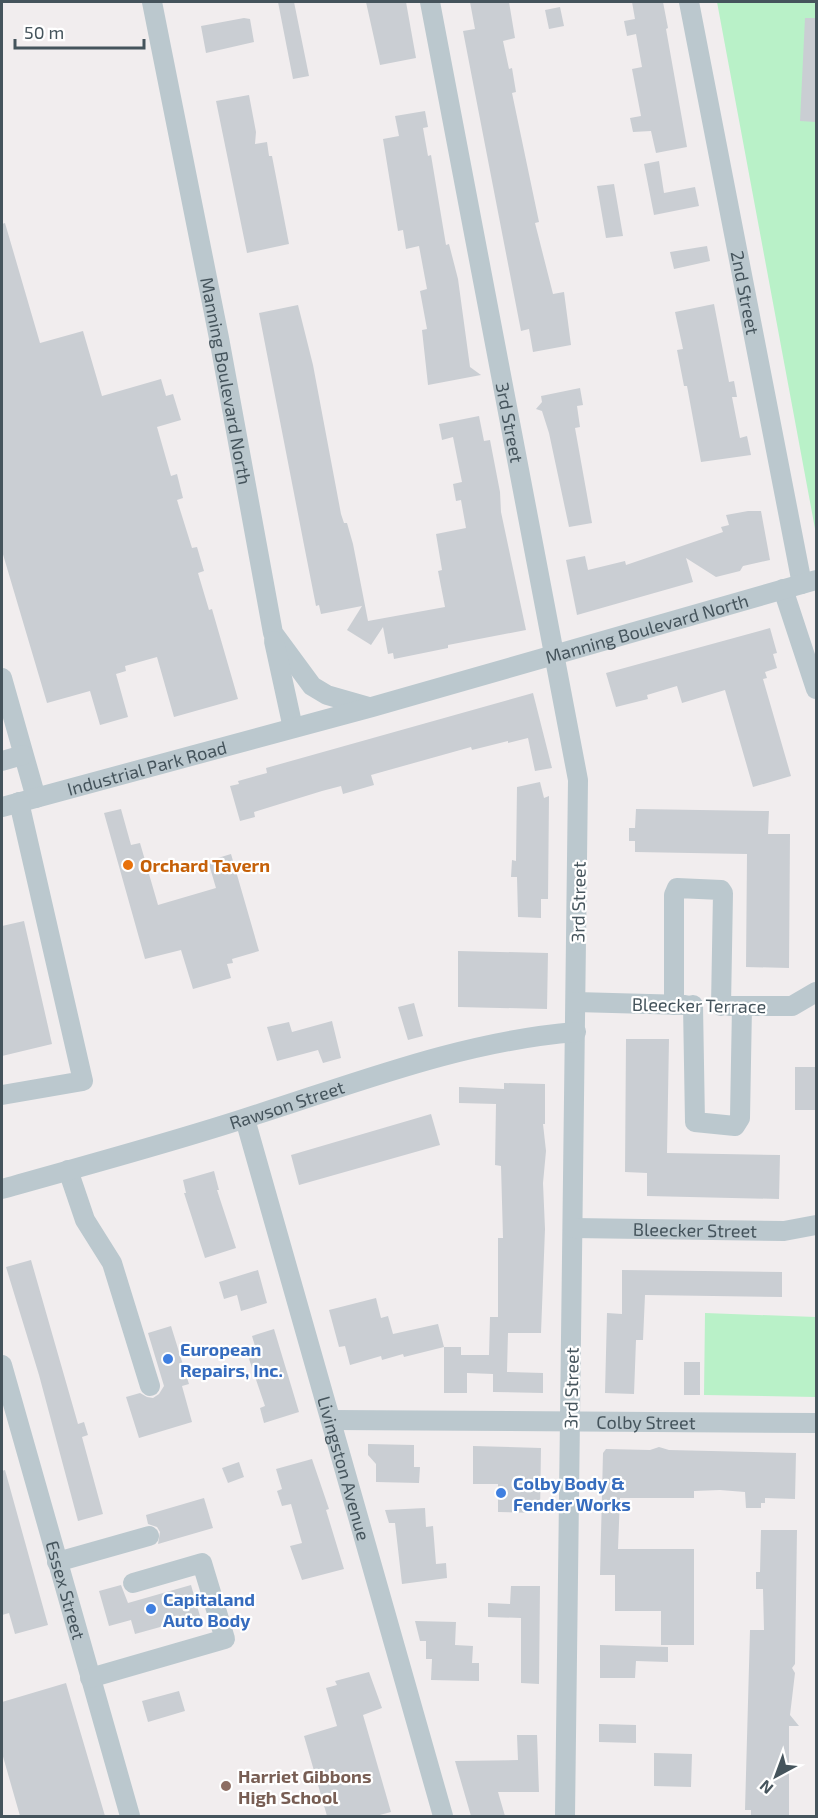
<svg xmlns="http://www.w3.org/2000/svg" width="818" height="1818" viewBox="0 0 818 1818" font-family="'Exo 2',sans-serif">
	<style>
		.green { fill: #b9f1c8 }
		.building { fill: #caced3 }
		.lines { fill: none; stroke-linecap: round; stroke-linejoin: round }
		.minor { stroke: #bbc8ce; stroke-width: 20 }
		.food-dot { fill: #e8710a; stroke: #fff; stroke-width: 2 }
		.shop-dot { fill: #3f7fe0; stroke: #fff; stroke-width: 2 }
		.education-dot { fill: #8d6e63; stroke: #fff; stroke-width: 2 }
		.labels { text-anchor: middle; dominant-baseline: central; stroke-width: 4.5; stroke-linejoin: round; paint-order: stroke }
		.street-label { font-size: 18px; fill: #45545c; stroke: #fff }
		.food-label { font-size: 18px; font-weight: bold; fill: #c56008; stroke: #fff; text-anchor: start }
		.shop-label { font-size: 18px; font-weight: bold; fill: #366cbe; stroke: #fff; text-anchor: start }
		.education-label { font-size: 18px; font-weight: bold; fill: #785e54; stroke: #fff; text-anchor: start }
	</style>
	<rect width="100%" height="100%" fill="#f1edee"/>
	<path class="green" d="M717 2H816V534Z
		M705 1313 816 1317V1397L704 1395Z"/>
	<path class="building" d="M278 2H294L309 76 293 79Z
		M366 2H406L416 58 380 65Z
		M470 2H509L515 38 503 41 509 69 512 68 516 92 512 93 539 222 535 223 553 294 564 292 571 345 533 352 529 329 521 331 463 31 475 29Z
		M632 2H663L668 28 666 29 687 147 656 153 651 131 633 132 630 118 641 116 632 69 642 67 636 34 627 36 624 21 635 19Z
		M560 7 564 26 549 29 545 10Z
		M244 18 250 19 254 42 206 53 201 26Z
		M805 18H816V122L800 121Z
		M249 95 256 132 255 144 267 142 269 156H272L289 244 247 253 216 101Z
		M425 111 428 127 423 128 428 156 431 155 446 245 449 244 458 279 470 367 481 375 428 385 422 330 427 329 420 291 427 289 419 246 406 249 403 230 398 231 383 139 399 136 395 116Z
		M659 161 664 193 695 187 699 206 654 215 644 164Z
		M614 184 623 236 606 238 597 186Z
		M5 223 40 343 83 331 102 396 161 379 166 396 173 394 181 420 157 427 171 476 177 474 183 498 177 500 192 548 197 547 204 571 198 573 209 610 212 609 238 699 174 717 157 657 125 666 126 671 116 674 128 717 100 725 90 691 47 703 2 551V224Z
		M707 246 710 261 674 269 670 252Z
		M714 304 729 382 734 381 737 397H732L740 438 747 436 751 455 701 462 687 386H684L677 350 683 349 675 312Z
		M298 305 313 365 341 514 344 523H347L353 544 368 621 445 607 438 571 442 570 436 534 466 528 461 500 456 501 453 484 462 482 453 437 442 440 439 424 479 416 484 441 490 440 500 492 501 512 526 630 448 645V648L394 659 393 653 388 654 383 627 371 645 347 630 362 606 321 614 319 605 316 606 305 550 259 313Z
		M580 388 583 405 577 406 580 427 575 428 592 523 569 527 549 433 542 411 536 409 542 402 541 396Z
		M748 511H761L770 560 743 566 740 571 716 577 686 558 693 582 577 615 566 560 585 556 588 570 625 561 626 565 723 532 721 527 729 525 726 515Z
		M770 628 777 653 773 654 777 668 765 672 767 678 763 679 791 776 753 787 725 690 682 703 677 686 647 695 648 699 616 707 606 673Z
		M533 693 552 768 535 771 528 738 508 743V741L472 750 471 747 371 775 374 785 343 794 341 786 322 791 254 812 255 817 240 821 230 786 239 784 238 781 267 773 266 768Z
		M540 782 544 798 549 796 548 899H541V918L518 917 517 877H511L512 860 516 861 517 787Z
		M121 809 131 845 140 843 158 905 216 888 208 861 231 854 259 951 232 959 233 963 227 964 231 978 193 989 181 950 145 959 104 813Z
		M636 809 769 811 768 834H790L789 968 746 967 747 854 635 852V841H629V828H635Z
		M24 921 52 1044 2 1056V926Z
		M458 951 548 953 547 1009 458 1007Z
		M414 1003 423 1036 408 1040 398 1007Z
		M332 1021 341 1058 323 1063 318 1050 277 1061 267 1027 289 1022 292 1032Z
		M626 1039H669L667 1153 780 1155 779 1199 647 1196V1173L625 1172Z
		M795 1067H816V1110H795Z
		M504 1083 545 1084V1124H543L546 1151 543 1183 545 1229 541 1333H508L507 1372 543 1373V1393L493 1392V1374L467 1373V1393H444V1347L404 1357 403 1354 382 1360 381 1356 350 1365 345 1346 339 1347 329 1310 376 1298 381 1318 388 1316 393 1334 438 1324 444 1347H461V1355H489L490 1317H498V1238H503L501 1166 495 1165 496 1104 459 1103V1087L504 1089Z
		M431 1114 440 1145 299 1185 291 1155Z
		M214 1171 219 1190H217L236 1248 205 1258 184 1193H186L183 1180Z
		M31 1260 78 1424 84 1422 88 1435 82 1437 103 1514 78 1521 39 1375 6 1267Z
		M258 1270 267 1303 241 1311 237 1295 224 1299 219 1282Z
		M622 1270 782 1272V1297L645 1295 643 1340H636L634 1394 605 1393 607 1313 622 1314Z
		M171 1326 189 1384 182 1386 192 1422 139 1438 126 1397 140 1393 147 1397 153 1398 159 1394 164 1386 148 1333Z
		M274 1329 299 1412 264 1423 260 1408 265 1406 248 1356 257 1353 252 1336Z
		M684 1362H700V1395H684Z
		M368 1444 414 1445V1467H420L419 1483 376 1482V1464L368 1455Z
		M473 1446 541 1448 540 1513 498 1512V1484H473Z
		M659 1447 669 1450 796 1453 795 1499 765 1498V1503H761V1508H746L745 1492 720 1490 694 1491V1498H620L618 1549H694V1645H661V1611H615V1575H600L603 1453 606 1449 650 1450Z
		M312 1459 329 1509 326 1510 344 1569 302 1580 290 1546 302 1543 291 1504 282 1506 277 1491 282 1489 276 1469Z
		M239 1462 244 1477 228 1483 222 1468Z
		M5 1470 48 1625 15 1634 9 1613 2 1615V1471Z
		M204 1498 213 1528 158 1544 160 1532 157 1527 148 1524 146 1515Z
		M425 1508 426 1527 433 1526 436 1564 446 1563 447 1578 402 1584 395 1523H389L385 1510Z
		M761 1530H797L795 1664 792 1668 795 1673 790 1715 799 1726H789V1816H751V1810H745L750 1630H764L763 1589H756V1572H760Z
		M121 1585 128 1603 191 1585 200 1616 135 1634 131 1620 109 1626 99 1591Z
		M511 1586H540L539 1684 521 1683V1618L488 1617V1603L510 1604Z
		M415 1621 456 1622 455 1645 473 1646 472 1663H479V1681L431 1680 432 1659H426V1641H420Z
		M600 1645 668 1647V1662L636 1661 635 1678H600Z
		M369 1672 382 1708 363 1715 391 1812 376 1816H327L304 1736 337 1726 326 1688 337 1685 335 1681Z
		M66 1683 105 1816H20L2 1753V1702Z
		M179 1691 185 1711 148 1722 142 1701Z
		M599 1724 636 1725V1743L599 1742Z
		M517 1735H537L539 1792H498L505 1816H471L455 1761 518 1760Z
		M654 1753 692 1754 691 1787 654 1786Z"/>
	<g class="lines">
		<g class="minor">
			<path id="s1" d="M152 2 219 338 273 633 312 686 327 695 369 707"/>
			<path id="s2" d="M430 2 578 780 565 1816"/>
			<path id="s3" d="M689 2 802 584"/>
			<path d="M783 589 816 689"/>
			<path d="M274 641 293 728"/>
			<path d="M2 678 36 798"/>
			<path d="M2 761 23 755"/>
			<path id="s4" d="M2 807 372 707 816 580"/>
			<path d="M576 1002 685 1005"/>
			<path d="M674 1005V895L677 888 721 890 723 893 721 1006"/>
			<path d="M693 1005 695 1122 735 1126 740 1118 742 1006"/>
			<path d="M729 1006H792L816 992"/>
			<path d="M2 1095 83 1081 19 802"/>
			<path id="s5" d="M245 1119 443 1816"/>
			<path d="M68 1170 85 1220 112 1263 150 1386"/>
			<path id="s6" d="M2 1189C83 1166 166 1144 246 1118 354 1084 462 1041 576 1032"/>
			<path id="s7" d="M573 1228 784 1231 816 1225"/>
			<path id="s8" d="M2 1365 130 1816"/>
			<path id="s9" d="M331 1420 816 1423"/>
			<path d="M57 1562 149 1536"/>
			<path d="M90 1678 225 1639 202 1563 133 1583"/>
		</g>
	</g>
	<circle class="food-dot" cx="128" cy="865" r="6"/>
	<g class="shop-dot">
		<circle cx="168" cy="1359" r="6"/>
		<circle cx="501" cy="1493" r="6"/>
		<circle cx="151" cy="1609" r="6"/>
	</g>
	<circle class="education-dot" cx="226" cy="1786" r="6"/>
	<g class="labels">
		<g class="street-label">
			<text stroke="none"><textPath href="#s3" startOffset="296">2nd Street</textPath></text>
			<text stroke="none"><textPath href="#s1" startOffset="386">Manning Boulevard North</textPath></text>
			<text stroke="none"><textPath href="#s2" startOffset="428">3rd Street</textPath></text>
			<text stroke="none"><textPath href="#s4" startOffset="669">Manning Boulevard North</textPath></text>
			<text stroke="none"><textPath href="#s4" startOffset="150">Industrial Park Road</textPath></text>
			<text transform="translate(578 902) rotate(-89)">3rd Street</text>
			<text transform="translate(699 1005) rotate(1)">Bleecker Terrace</text>
			<text stroke="none"><textPath href="#s6" startOffset="297">Rawson Street</textPath></text>
			<text stroke="none"><textPath href="#s7" startOffset="122">Bleecker Street</textPath></text>
			<text transform="translate(571 1388) rotate(-89)">3rd Street</text>
			<text stroke="none"><textPath href="#s9" startOffset="315">Colby Street</textPath></text>
			<text stroke="none"><textPath href="#s5" startOffset="363">Livingston Avenue</textPath></text>
			<text stroke="none"><textPath href="#s8" startOffset="234">Essex Street</textPath></text>
		</g>
		<g class="food-label">
			<text x="140" y="865">Orchard Tavern</text>
		</g>
		<g class="shop-label">
			<text x="180" y="1349">European<tspan x="180" dy="21">Repairs, Inc.</tspan></text>
			<text x="513" y="1483">Colby Body &amp;<tspan x="513" dy="21">Fender Works</tspan></text>
			<text x="163" y="1599">Capitaland<tspan x="163" dy="21">Auto Body</tspan></text>
		</g>
		<g class="education-label">
			<text x="238" y="1776">Harriet Gibbons<tspan x="238" dy="21">High School</tspan></text>
		</g>
	</g>
	<rect width="818" height="1818" fill="none" stroke="#45545c" stroke-width="6"/>
	<g transform="translate(776 1776) rotate(221)" stroke="#ffffff" stroke-width="4.5" paint-order="stroke">
	<path d="M0-4.5L10 22L0 15L-10 22Z" fill="#45545c"/>
	<text y="-9" font-size="16" font-weight="bold" text-anchor="middle" fill="#45545c">N</text>
	</g>
	<path d="M15 39v9h129v-9" fill="none" stroke="#45545c" stroke-width="3"/>
	<text x="24" y="39" font-size="18" fill="#45545c" stroke="#ffffff" stroke-width="4.5" paint-order="stroke">50 m</text>
</svg>
